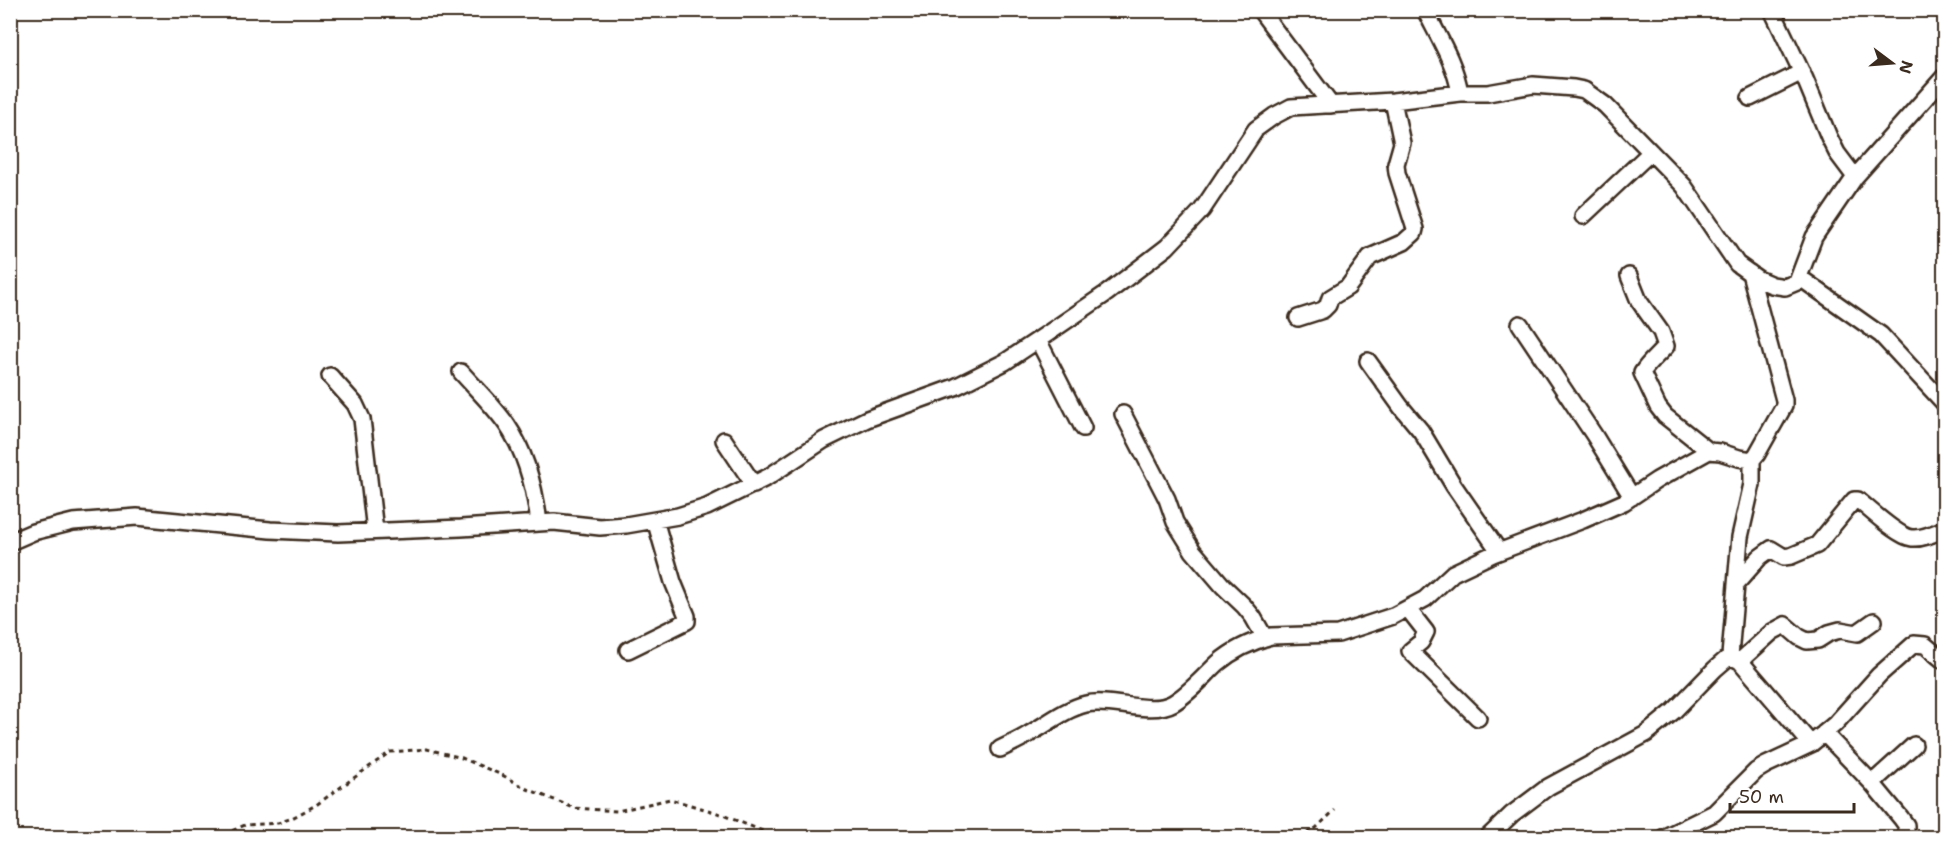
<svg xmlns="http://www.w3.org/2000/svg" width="1955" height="848" viewBox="0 0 1955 848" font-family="'Shantell Sans',sans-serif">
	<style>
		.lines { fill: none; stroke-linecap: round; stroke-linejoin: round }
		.minor-casing { stroke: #3b2a1e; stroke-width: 20 }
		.path { stroke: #3b2a1e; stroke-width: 3; stroke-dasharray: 4.5 4.5; stroke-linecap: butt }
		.minor { stroke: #fff; stroke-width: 15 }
	</style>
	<rect width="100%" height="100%" fill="#fff"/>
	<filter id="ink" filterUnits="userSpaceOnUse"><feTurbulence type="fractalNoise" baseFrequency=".0167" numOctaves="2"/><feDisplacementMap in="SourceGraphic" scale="12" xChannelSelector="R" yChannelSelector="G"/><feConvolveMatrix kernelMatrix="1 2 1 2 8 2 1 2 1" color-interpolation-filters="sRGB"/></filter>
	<g filter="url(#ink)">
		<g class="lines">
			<g class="minor-casing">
				<path id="minor" d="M1260 10 1331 105
					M1425 10C1439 38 1455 63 1460 93
					M1772 10 1805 79 1829 137 1837 153 1855 177
					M1750 98 1802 72
					M1583 216 1651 152
					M1629 276 1639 301 1661 332 1666 346C1658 355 1648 363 1642 373L1658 407 1665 416 1709 451
					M1799 277 1881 335 1944 403
					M1298 318 1323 310 1328 305 1330 298 1348 287 1370 257 1404 242 1414 233 1415 229 1397 173 1396 164 1402 143 1393 101
					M1520 324 1594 435 1632 497
					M1038 340 1083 428
					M1368 361 1401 407 1421 431 1454 486 1499 551
					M461 372C476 389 494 406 507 425 526 453 535 490 539 523
					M330 376 355 404 362 419 375 531
					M1123 414 1167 499 1175 522 1193 551 1223 586 1244 606 1253 617 1265 638
					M724 440 754 485
					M10 542 33 532 73 522 137 517 270 530 338 533 461 528 554 522 600 527 626 525 678 516 707 507 768 477 824 440 867 419 955 387 1005 362 1047 334 1107 293 1167 247 1202 210 1256 129 1274 116 1291 107 1393 101 1460 93H1488L1533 85 1574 88 1584 90 1605 105 1684 186 1737 264 1758 279 1772 285 1785 287 1797 282 1814 237 1855 177 1944 77
					M1736 584 1760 557 1771 549 1784 557 1791 556 1817 545 1854 500H1858C1869 509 1899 537 1912 538 1923 539 1935 533 1944 529
					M1408 609 1426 632 1421 642 1410 651 1478 718
					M628 650 687 621V616L673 582 655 520
					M1730 656 1740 537 1752 484V460
					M1740 661 1772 632 1785 625 1799 637 1807 641 1818 640 1829 633 1840 630 1857 633 1874 621
					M1824 733 1872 783 1901 818 1906 825V832L1903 838
					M1000 749C1010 744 1020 740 1029 734 1047 724 1065 709 1086 704 1112 698 1150 716 1173 703 1190 693 1204 676 1218 663 1233 650 1253 641 1271 636L1338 634 1393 616 1425 599 1453 573 1493 554 1583 520 1624 502 1657 480 1709 451 1720 452 1739 458 1752 460 1757 454 1784 406V400L1750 273
					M1872 783 1914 745
					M1487 838 1512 814 1548 787 1646 734 1674 711 1715 669 1730 656 1740 661 1811 744
					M1663 838 1714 813 1756 771 1766 765 1811 744 1835 724 1879 675 1914 644 1925 645 1944 661"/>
			</g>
			<path class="path" d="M216 838 245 825 278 823 292 818 316 805 390 752 427 749 462 758 504 776 525 788 574 808 617 811 670 799 715 812 780 838
				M1299 838 1316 828 1335 810"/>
			<use href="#minor" class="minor"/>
		</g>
	</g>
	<rect width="1955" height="848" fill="none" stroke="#fff" stroke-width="36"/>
	<rect x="18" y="18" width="1919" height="812" fill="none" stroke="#3b2a1e" stroke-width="2" filter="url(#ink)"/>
	<g transform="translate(1892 63) rotate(106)" stroke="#ffffff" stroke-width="4.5" paint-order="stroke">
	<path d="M0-4.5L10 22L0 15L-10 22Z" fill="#3b2a1e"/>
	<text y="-9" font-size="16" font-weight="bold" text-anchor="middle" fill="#3b2a1e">N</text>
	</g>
	<path d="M1730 803v9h124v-9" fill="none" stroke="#3b2a1e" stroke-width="3"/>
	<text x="1739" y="803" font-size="18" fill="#3b2a1e" stroke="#ffffff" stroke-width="4.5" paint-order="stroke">50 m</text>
</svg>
